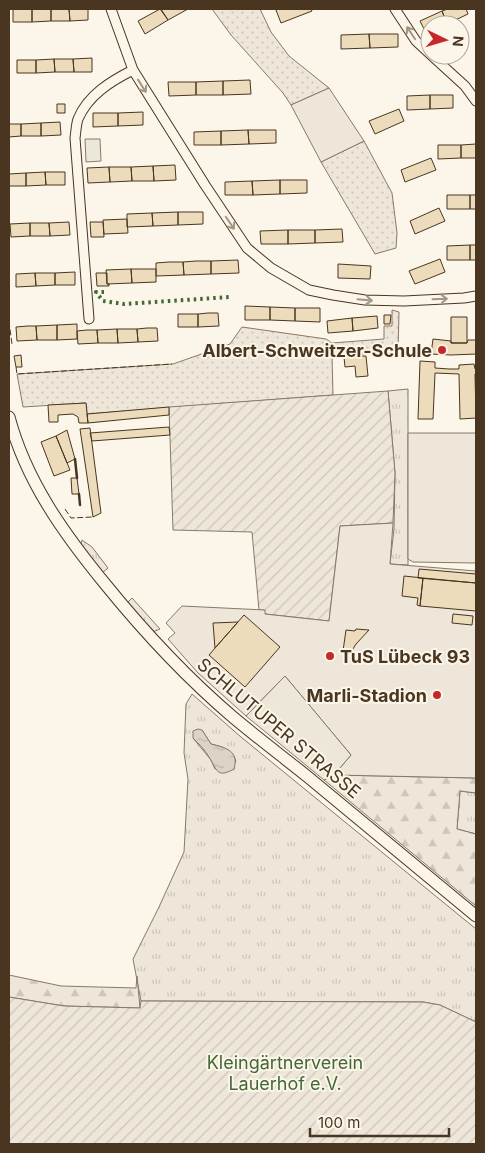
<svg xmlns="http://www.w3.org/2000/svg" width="485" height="1153" viewBox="0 0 485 1153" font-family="Inter,sans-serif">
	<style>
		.grass { fill: url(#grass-tufts); stroke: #887966; fill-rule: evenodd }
		.forest { fill: url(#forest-firs); stroke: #887966 }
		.park { fill: url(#park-dots); stroke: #887966 }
		.garden { fill: url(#garden-furrows); stroke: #887966 }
		.pitch { fill: #ede6d9; stroke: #887966 }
		.parking { fill: #ede7d9; stroke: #887966 }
		.water { fill: url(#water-ripples); stroke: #887966 }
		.building { fill: #ecdcbc; stroke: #4a3520 }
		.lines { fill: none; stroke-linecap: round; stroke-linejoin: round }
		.street-casing { stroke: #4a3520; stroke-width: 11 }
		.secondary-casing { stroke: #4a3520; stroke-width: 13 }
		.street { stroke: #fbf6e9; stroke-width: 9 }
		.secondary { stroke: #fbf6e9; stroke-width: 11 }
		.hedge { stroke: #436837; stroke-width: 4; stroke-dasharray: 2.5 4; stroke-linecap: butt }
		.fence { stroke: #4a3520; stroke-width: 1; stroke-dasharray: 6 2.5; stroke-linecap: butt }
		.wall { stroke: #4a3520; stroke-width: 2.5 }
		.oneway { stroke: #a29684 }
		.poi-dot { fill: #c62828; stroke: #fbf6e9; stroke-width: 2 }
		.labels { text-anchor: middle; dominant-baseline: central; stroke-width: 4; stroke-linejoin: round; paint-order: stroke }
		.poi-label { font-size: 18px; font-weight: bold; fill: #4a3520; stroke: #fbf6e9; text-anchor: end }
		.street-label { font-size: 18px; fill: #4a3520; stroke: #fbf6e9 }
		.park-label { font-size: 18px; fill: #436837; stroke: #fbf6e9 }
	</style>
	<defs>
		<pattern id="grass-tufts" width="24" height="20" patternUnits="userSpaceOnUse" patternTransform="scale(1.25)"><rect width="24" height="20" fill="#ede6d9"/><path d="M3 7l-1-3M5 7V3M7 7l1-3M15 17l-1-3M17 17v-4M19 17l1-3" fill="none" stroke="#cdc6ba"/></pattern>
		<pattern id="forest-firs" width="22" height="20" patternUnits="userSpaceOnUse" patternTransform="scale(1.25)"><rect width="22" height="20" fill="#ede6d9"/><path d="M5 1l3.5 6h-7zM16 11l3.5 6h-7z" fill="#cdc6ba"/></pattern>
		<pattern id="park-dots" width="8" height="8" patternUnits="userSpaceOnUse" patternTransform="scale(1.25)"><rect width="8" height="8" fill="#ede6d9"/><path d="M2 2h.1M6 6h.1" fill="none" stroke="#cdc6ba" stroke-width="1.8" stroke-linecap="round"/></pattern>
		<pattern id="garden-furrows" width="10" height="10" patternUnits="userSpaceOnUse" patternTransform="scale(1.25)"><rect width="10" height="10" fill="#ede6d9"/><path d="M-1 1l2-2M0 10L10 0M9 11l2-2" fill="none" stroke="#cdc6ba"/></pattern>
		<pattern id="water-ripples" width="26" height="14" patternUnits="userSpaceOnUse" patternTransform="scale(1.25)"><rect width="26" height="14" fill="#dcd4c6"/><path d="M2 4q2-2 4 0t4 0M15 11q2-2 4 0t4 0" fill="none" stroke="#beb7aa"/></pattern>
	</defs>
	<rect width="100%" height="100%" fill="#fbf6e9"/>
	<path class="grass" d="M408 389V565L390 564 394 529 395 473 388 391Z
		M82 540 92 547 108 568 102 573 81 544Z
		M132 598 160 629 153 632 127 603Z
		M192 694 241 737 476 929V1022L440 1005 423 1002 141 1001 133 959 159 907 184 852 188 779 184 753 186 704ZM202 730 211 744C223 747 233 749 236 762L215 769 211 760 193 738Z
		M460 791 476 793V834L457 829Z"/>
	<path class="forest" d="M334 775 476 778V793L460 791 457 829 476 834V906L324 780Z
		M9 975 61 986 136 988 137 976 140 1008 64 1006 9 997Z"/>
	<path class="park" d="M212 9H260L271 32 289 56 329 88 291 105 283 93 231 35Z
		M364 141 392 193 397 233 396 248 375 254 321 162Z
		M392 310 399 312 398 352 332 357 333 395 87 414 86 403 23 407 17 374 173 364 230 344 242 327 326 339 332 343 384 339V326H392Z"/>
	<path class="garden" d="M388 391 395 473 393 523 340 526 329 621 265 614 264 610H259L252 532 173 530 169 407Z
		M9 997 64 1006 140 1008 141 1001 423 1002 440 1005 476 1022V1144H9Z"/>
	<path class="pitch" d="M329 88 364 141 321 162 291 105Z
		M408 433H476V563L413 562 408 559Z
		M393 523 390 564 476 571V778L334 775 351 755 285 676 246 716 198 673 168 639 175 633 166 623 182 606 265 610V614L329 621 340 526Z"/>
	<path class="parking" d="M85 139H100L101 161 86 162Z
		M285 676 351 755 334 775 324 780 246 716Z"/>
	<path class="water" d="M198 729 202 730 211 744C227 748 239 751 234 769 216 779 217 769 209 757 205 750 199 744 193 738V731Z"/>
	<path class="building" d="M13 9H32V22H13Z
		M32 9H51V21L32 22Z
		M51 9H69L70 21H51Z
		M69 9H88V20L70 21Z
		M160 9 168 20 145 34 138 21Z
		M161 9H188L168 20Z
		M278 9H311L312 11 281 23 276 10Z
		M448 9H466L468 14 447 24 442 11Z
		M442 11 447 24 430 25V31L426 33 420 21Z
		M369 34 370 48 341 49V35Z
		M369 34H398V47L370 48Z
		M92 58V72H74L73 59Z
		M54 59 55 72 36 73V60Z
		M54 59H73L74 72H55Z
		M17 60H36V73H17Z
		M250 80 251 94 223 95V81Z
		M223 81V95H196V82Z
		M168 82H196V95L169 96Z
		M430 95V109L407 110V96Z
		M430 95H453V108L430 109Z
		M57 104H65V113H57Z
		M399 109 404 121 375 134 369 121Z
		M143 112V125L118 126V113Z
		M93 113H118V126L93 127Z
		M60 122 61 135 41 136V123Z
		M41 123V136H21V124Z
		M9 124H21V136L9 137Z
		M248 130H276V143L249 144Z
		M248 130 249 144 221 145V131Z
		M221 131V145H194V132Z
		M476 144V158H461V145Z
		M438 145H461V158L438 159Z
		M431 158 436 170 405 182 401 170Z
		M175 165 176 180 154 181 153 166Z
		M153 166 154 181H132L131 167Z
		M109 167 110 182 88 183 87 168Z
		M109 167H131L132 181 110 182Z
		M45 172 46 185 26 186V173Z
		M45 172H65V185H46Z
		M26 173V186H9V174Z
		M280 180V194L253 195 252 181Z
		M280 180H307V193L280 194Z
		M252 181 253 195H225V182Z
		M447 195H470V209H447Z
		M470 195H476V209H470Z
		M439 208 445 221 415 234 410 221Z
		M178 212H203V224L178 225Z
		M178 212V225L153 226 152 213Z
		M152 213 153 226 127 227V214Z
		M127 219 128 233 104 234 103 220Z
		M69 222 70 235 50 236 49 223Z
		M90 222H103L104 237H91Z
		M30 223H49L50 236H30Z
		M30 223V236L11 237 10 224Z
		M342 229 343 242 315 243V230Z
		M288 230H315V243L288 244Z
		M288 230V244H261L260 231Z
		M470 245H476V260H470Z
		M470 245V260H447V246Z
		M440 259 445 272 415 284 409 271Z
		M238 260 239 273 211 274V261Z
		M196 261H211V274L184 275 183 262Z
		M169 262H183L184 275 156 276V263Z
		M338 264 371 266 370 279 338 278Z
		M131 269H156V282L132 283Z
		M131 269 132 283 107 284 106 270Z
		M75 272V285H55V273Z
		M35 273 36 286 16 287V274Z
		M35 273H55V285L36 286Z
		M96 273H107V284H109V286H97Z
		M245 306 270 307V320H245Z
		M270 307 295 308V321L270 320Z
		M295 308H320V322L295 321Z
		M208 313H218L219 326 198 327V314Z
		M178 314H198V327H178Z
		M384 315H391L390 324H384Z
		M377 316 378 328 353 331 352 318Z
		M451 317H467V343H451Z
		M352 318 353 331 328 333 327 321Z
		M77 324V339L57 340V325Z
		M57 325V340H37L36 326Z
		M28 326H36L37 340 17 341 16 327Z
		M147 328H157L158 341 138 342 137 329Z
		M117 329 118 343H98L97 330Z
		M117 329H137L138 342 118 343Z
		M87 330H97L98 343 78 344 77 331Z
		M433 339 451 341V343H467L468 340H476V354L451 355 431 354Z
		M21 355 22 367H16L14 356Z
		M366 356 368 376 356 377 355 366 345 367 344 357Z
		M420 361 435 362V368L449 369H459V365L474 364 475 369H476V374H475L476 418 460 419 459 374 435 373 433 419H418Z
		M86 403 88 423H79L78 417 73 414 58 415V422H49L48 405Z
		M169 407V415L88 423 87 414Z
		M169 427 170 435 92 441 90 433Z
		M90 428 101 513 93 517 80 429Z
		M67 430 75 459 67 463 56 436Z
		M56 436 70 470 54 476 41 442Z
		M71 478H77L79 494H72Z
		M419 569 476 574V583L418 578Z
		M404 576 423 578 420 606 417 605 418 598 402 596Z
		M423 578 476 583V611L420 606Z
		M453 614 473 616 472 625 452 623Z
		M244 615 280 647 245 687 209 655Z
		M238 622 215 648 213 623Z
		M356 629 369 630 356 644 351 652 343 651 346 630 355 631Z"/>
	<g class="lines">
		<g class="street-casing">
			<path id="street" d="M111 9 133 70 205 185 247 248 271 268 309 290 333 295 365 300 404 301 464 298 476 296
				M395 9 416 41 430 54
				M431 55 465 86 476 101
				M89 319 75 138C76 132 76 125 78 119 88 95 111 81 133 70"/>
		</g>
		<g class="secondary-casing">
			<path id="secondary" d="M9 417C26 481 64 534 106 585 145 633 187 678 234 718 258 738 283 757 308 777 364 823 420 870 476 916"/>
		</g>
		<use href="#street" class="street"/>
		<use href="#secondary" class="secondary"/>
		<path class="hedge" d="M104 292H96L103 301 124 304 230 297"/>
		<path class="fence" d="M10 322H9L12 344 13 343
			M16 367 17 374 172 364
			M65 509 71 518 93 517"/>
		<path class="wall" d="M75 459 77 478
			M79 494 80 505"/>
	</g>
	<defs><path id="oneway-shaft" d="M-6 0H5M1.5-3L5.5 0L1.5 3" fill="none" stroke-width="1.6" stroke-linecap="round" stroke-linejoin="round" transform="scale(1.25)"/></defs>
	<g class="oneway">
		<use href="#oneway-shaft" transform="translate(411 33) rotate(-124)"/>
		<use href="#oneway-shaft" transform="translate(142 86) rotate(58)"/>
		<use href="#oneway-shaft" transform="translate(230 223) rotate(56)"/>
		<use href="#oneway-shaft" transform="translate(440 299) rotate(-2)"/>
		<use href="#oneway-shaft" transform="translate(365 300) rotate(5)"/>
	</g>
	<g class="poi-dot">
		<circle cx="442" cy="350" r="5"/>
		<circle cx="330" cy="656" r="5"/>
		<circle cx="437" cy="695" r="5"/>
	</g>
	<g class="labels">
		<g class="poi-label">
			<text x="432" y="350">Albert-Schweitzer-Schule</text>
			<text x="340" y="656" text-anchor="start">TuS Lübeck 93</text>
			<text x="427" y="695">Marli-Stadion</text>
		</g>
		<g class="street-label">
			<text transform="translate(279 728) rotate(40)">SCHLUTUPER STRASSE</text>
		</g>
		<g class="park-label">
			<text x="285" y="1062">Kleingärtnerverein<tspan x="285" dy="21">Lauerhof e.V.</tspan></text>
		</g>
	</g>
	<rect width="485" height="1153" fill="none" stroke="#4a3520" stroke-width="20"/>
	<g transform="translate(445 40) rotate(95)"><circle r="24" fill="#fbf6e9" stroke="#b4a999"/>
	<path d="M0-4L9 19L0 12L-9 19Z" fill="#c62828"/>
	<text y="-8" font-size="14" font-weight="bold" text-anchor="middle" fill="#4a3520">N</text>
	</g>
	<path d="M310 1128v8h139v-8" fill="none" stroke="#4a3520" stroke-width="2.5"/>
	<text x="318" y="1128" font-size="15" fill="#4a3520" stroke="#fbf6e9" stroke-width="4" paint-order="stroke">100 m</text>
</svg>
